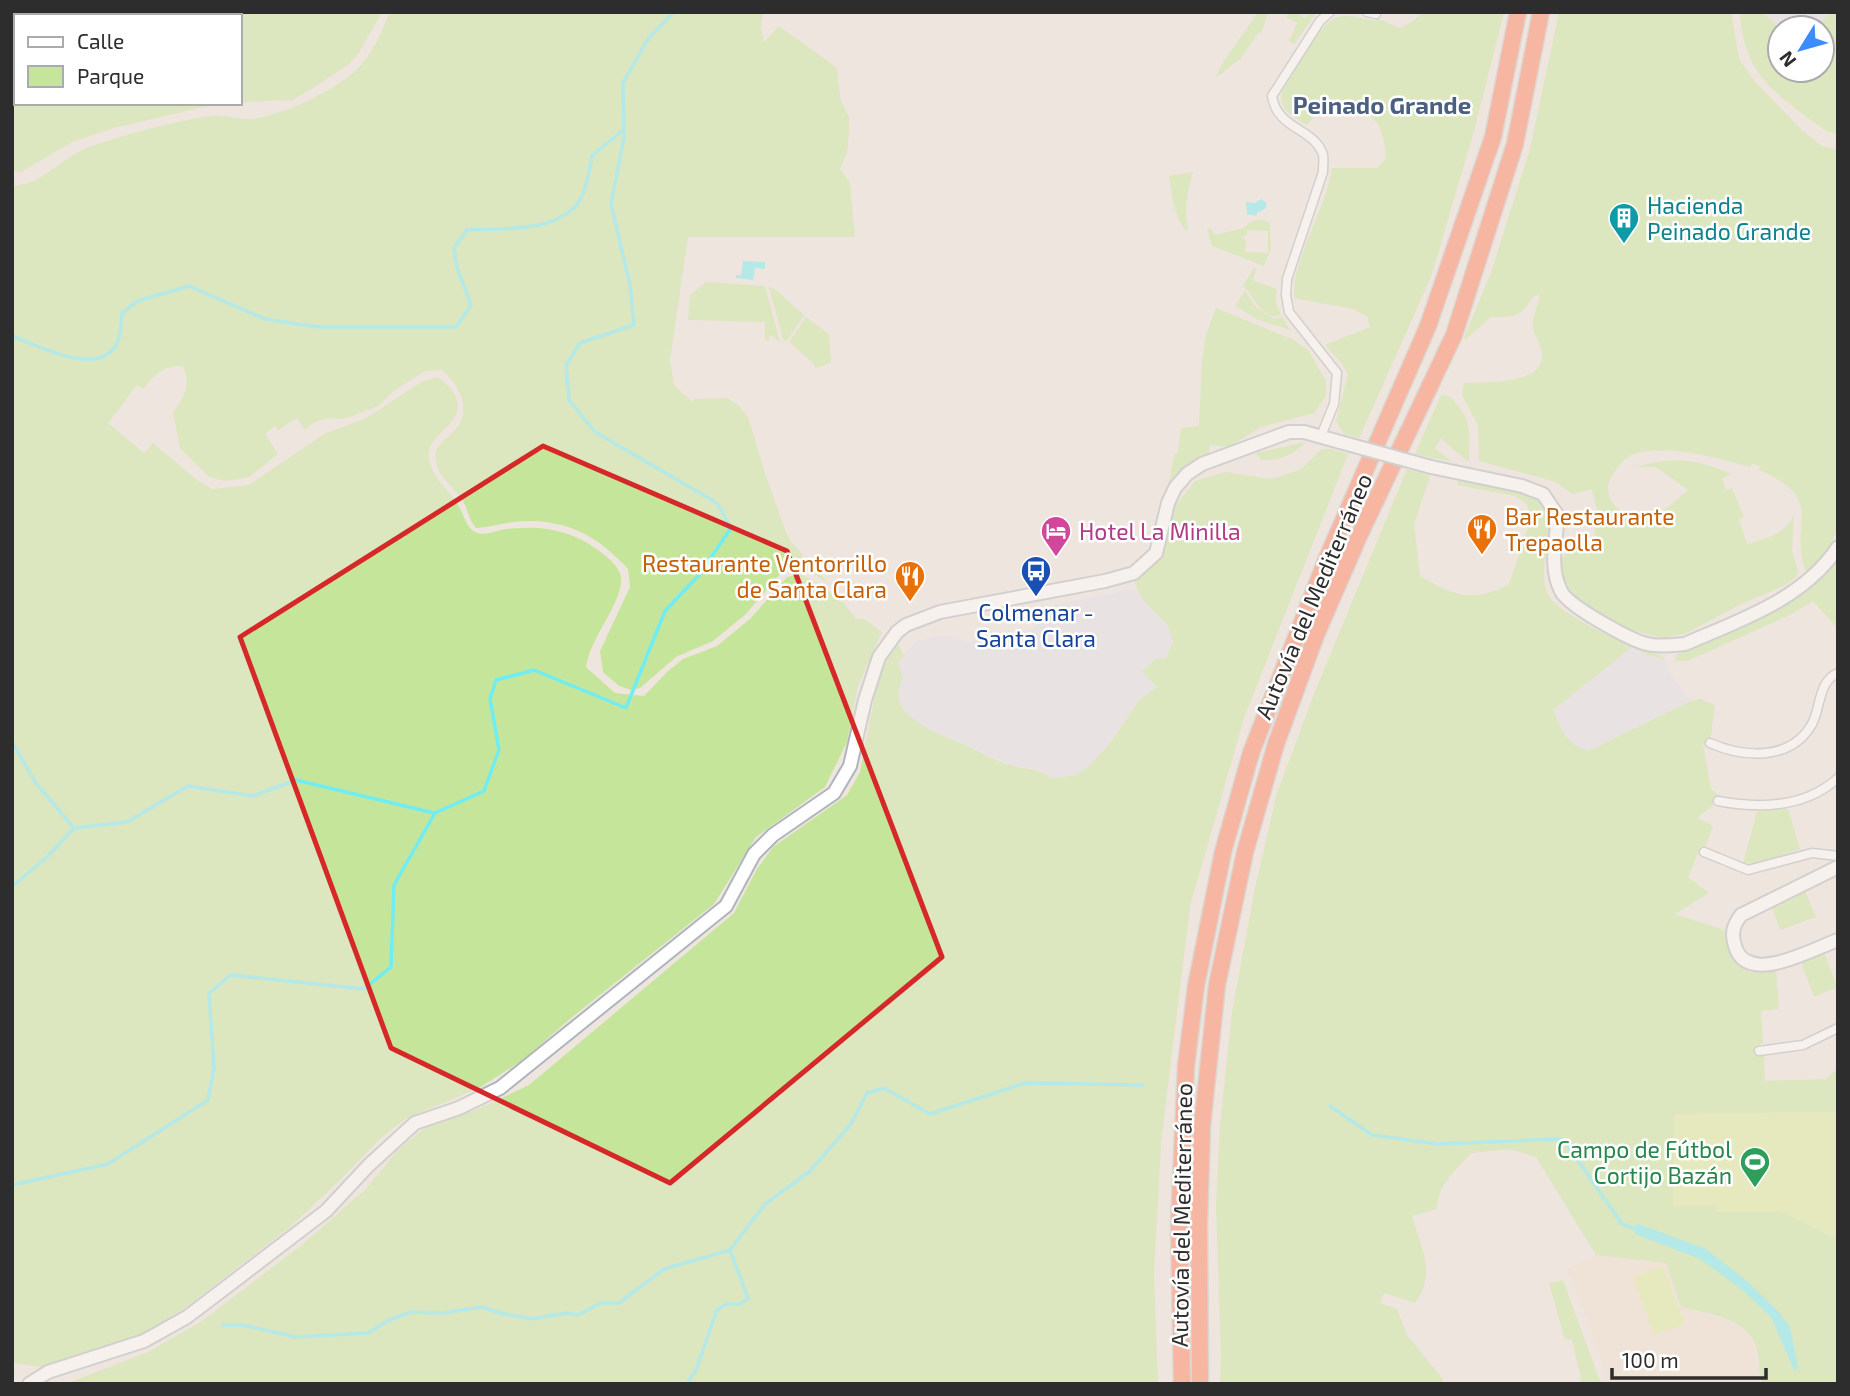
<svg xmlns="http://www.w3.org/2000/svg" width="1850" height="1396" viewBox="0 0 1850 1396" font-family="'Exo 2',sans-serif">
	<style>
		.industrial { fill: #e0e0e7 }
		.education { fill: #f0decf }
		.green { fill: #c5e69a; fill-rule: evenodd }
		.pitch { fill: #dcee96 }
		.water { fill: #70edf3 }
		.lines { fill: none; stroke-linecap: round; stroke-linejoin: round }
		.stream { stroke: #70edf3; stroke-width: 3.5 }
		.street-casing { stroke: #afb5bd; stroke-width: 11 }
		.secondary-casing { stroke: #afb5bd; stroke-width: 16 }
		.highway-casing { stroke: #c4c4c4; stroke-width: 19 }
		.street { stroke: #fff; stroke-width: 8 }
		.secondary { stroke: #fff; stroke-width: 12 }
		.highway { stroke: #ff7d5a; stroke-width: 16 }
		.secondary-bridge-casing { stroke: #afb5bd; stroke-width: 16; stroke-linecap: butt }
		.secondary-bridge { stroke: #fff; stroke-width: 12 }
		.marked { fill: none; stroke: #d62828; stroke-width: 5; stroke-linejoin: round }
		.labels { text-anchor: middle; dominant-baseline: central; stroke-width: 5; stroke-linejoin: round; paint-order: stroke }
		.culture-label { font-size: 23px; fill: #0d838f; stroke: #fff; text-anchor: start }
		.food-label { font-size: 23px; fill: #c56008; stroke: #fff; text-anchor: start }
		.hotel-label { font-size: 23px; fill: #b23c85; stroke: #fff; text-anchor: start }
		.street-label { font-size: 23px; fill: #2d2d2d; stroke: #fff }
		.transit-label { font-size: 23px; fill: #164399; stroke: #fff }
		.leisure-label { font-size: 23px; fill: #27864d; stroke: #fff; text-anchor: end }
		.neighbourhood-label { font-size: 24px; font-weight: bold; fill: #4b6080; stroke: #fff }
	</style>
	<rect width="100%" height="100%" fill="#efe5df"/>
	<path class="industrial" d="M1763 12H1832L1815 28 1780 29Z
		M1137 588 1143 600 1167 624 1173 641 1157 687 1139 700 1106 747 1088 767 1074 776 1051 778 1044 771 1010 765 919 725 905 711 899 699 898 689 903 679 898 661 919 640 945 635 968 642 1026 632 1034 629 1053 605Z
		M1632 647 1647 655 1667 661V669L1691 701 1588 751 1575 747 1564 737 1553 710Z"/>
	<path class="education" d="M1596 1255 1666 1263 1681 1307 1725 1319 1738 1326 1755 1342 1757 1367 1763 1384H1608L1599 1351 1567 1269Z"/>
	<path class="green" d="M12 12H382L358 54 349 64 316 86 293 100 240 102V16H16V103H220L114 128 72 142 21 172 12 171Z
		M390 12H763L761 28 764 42 779 26 837 68 840 98 849 117V132L847 152 840 169 850 183 855 237H688L670 360 674 385 692 402 694 399 727 398 738 405 748 417 767 479 786 532 791 542 828 583 804 569 792 565 780 574 745 615 713 641 676 657 640 688 631 690 619 686 603 672 600 651 630 587 628 569C599 538 573 522 530 521 512 520 494 527 476 528 469 520 469 513 464 503 455 486 432 475 436 452 438 443 448 438 454 431 473 411 460 386 442 370L425 371 395 390 378 406 347 418 324 419 313 423 305 430 297 418 278 430 275 426 265 434 278 454 249 477 225 481 209 477 180 448 173 412C185 397 191 384 183 366 163 365 155 375 143 389L137 385 108 423 144 453 153 443 198 481 212 489 249 485 326 433 365 419 421 382 437 377C450 385 464 400 455 416 446 434 418 441 433 471 439 484 451 492 458 505 464 514 465 526 475 532 485 537 496 530 506 529 544 525 572 530 602 553 611 560 623 570 621 583 617 611 591 636 586 667L615 693 644 696 668 671 683 659 717 646 750 619 787 577 801 574 840 598 856 619H864L882 632 858 686 847 742 825 787 756 837 714 904 571 1018 523 1060 479 1088 405 1119 381 1138 338 1182 290 1227 181 1311 137 1337 50 1368 12 1363V186C44 185 63 155 92 146 131 133 170 122 211 116 227 114 244 122 259 118 291 111 340 89 362 64 375 49 382 30 390 12Z
		M1258 12H1269L1261 33 1259 32 1241 58 1216 78 1220 67Z
		M1288 12H1297L1305 18 1308 14 1306 12H1317L1294 44 1289 41 1297 23 1287 18Z
		M1421 12H1504L1474 131 1431 277 1359 438 1344 434 1336 421 1348 375 1341 362 1325 345 1370 327 1367 316 1353 309 1294 298C1291 262 1327 207 1332 168H1377L1386 158C1383 112 1368 114 1329 100L1307 125C1293 116 1278 111 1282 91 1293 75 1320 22 1337 17 1349 14 1364 19 1376 21L1377 18 1399 28 1414 21Z
		M1559 12H1731L1739 59 1755 82 1803 131 1822 146 1838 150V526C1833 544 1823 557 1810 570H1805C1789 522 1827 499 1759 470L1760 466 1752 464 1750 467C1719 458 1667 443 1634 454 1628 456 1622 462 1618 467 1614 473 1609 479 1608 486 1606 506 1631 523 1649 518 1663 514 1677 499 1688 490L1656 467H1636C1669 456 1700 459 1731 474L1722 478 1726 490 1732 488 1744 517 1739 519 1747 544C1765 540 1786 533 1794 515L1792 552 1798 571 1796 577 1786 585 1739 605 1687 633 1664 638 1630 630 1587 605 1573 595 1563 579 1559 561 1568 552 1572 544 1593 547 1598 513 1592 489 1572 494 1556 482 1479 461 1478 425 1462 395 1464 383C1485 382 1546 385 1542 353 1541 343 1534 336 1533 327 1531 318 1539 304 1540 295L1534 296C1519 318 1516 317 1491 317L1466 339 1464 338 1492 270 1530 149Z
		M1740 12H1763L1780 29V70H1822V28H1815L1832 12H1838V134L1826 131C1779 96 1743 77 1740 12Z
		M1193 172C1187 192 1184 208 1188 230H1185C1174 215 1172 195 1169 176Z
		M1261 219 1270 223 1271 248 1264 266 1212 246 1207 229 1210 228 1215 235 1244 228 1250 222ZM1247 230 1268 231V253L1245 252 1246 240 1241 237 1247 235Z
		M1254 268 1257 269 1253 279 1254 281 1277 289 1276 303 1281 315C1262 322 1254 295 1243 286Z
		M706 282 765 286 780 342 771 335 768 338 770 341 765 340V322L688 320 690 295Z
		M769 287 775 289 804 315 786 342 783 339Z
		M1245 291 1257 308 1274 319 1282 317 1290 330 1259 320 1235 306Z
		M1216 308 1294 340 1308 350 1326 381V396L1314 413 1261 427 1228 447 1210 445 1209 453C1190 462 1178 473 1167 491L1174 455 1178 452 1181 428 1199 426 1202 359 1206 335Z
		M806 317 829 334 831 363 815 368 814 364 789 342Z
		M1441 395 1449 396C1472 418 1470 429 1469 459L1467 461 1441 438 1435 448 1452 462 1415 454Z
		M1306 442C1292 455 1281 461 1261 460L1256 453Z
		M1322 449H1331L1348 454 1244 718 1190 906 1161 1143 1154 1274 1158 1384H66L148 1352 202 1321 303 1244 366 1189 397 1151 426 1127 476 1110 529 1085 734 913 757 869 773 847 847 795 860 772 876 689 886 662 898 644 904 656 898 662 903 679C882 716 940 734 965 745 980 752 995 761 1010 765 1025 770 1039 767 1051 778L1074 776 1088 767 1107 747 1139 700 1157 687 1142 671 1156 659 1166 658 1173 641 1167 624 1143 600 1134 581 1150 570 1161 554 1175 506 1195 481 1225 472 1271 479 1300 470Z
		M1407 469 1430 476 1414 525 1420 576C1452 595 1474 604 1509 584L1530 522V511L1526 503 1515 496 1457 485 1460 480C1481 483 1508 485 1528 494 1574 517 1523 576 1556 604 1580 624 1613 638 1641 650 1649 654 1659 652 1665 659L1647 655 1632 647 1553 710C1562 730 1566 744 1588 751L1691 701 1700 699 1715 705 1711 735 1705 745 1703 744 1711 789 1718 795 1714 805 1697 818 1713 826 1705 848 1701 846 1688 877 1709 893 1675 914 1724 930C1729 964 1740 978 1776 971L1779 1009 1761 1011 1763 1043 1758 1045 1760 1054 1764 1055 1765 1081 1825 1079 1836 1070 1835 1065H1838V1173L1837 1112 1675 1114 1673 1205 1717 1206V1212H1782L1838 1239V1384H1763C1756 1370 1761 1354 1754 1341 1741 1317 1705 1313 1681 1307L1666 1263 1596 1255 1536 1157 1510 1149 1471 1153C1457 1169 1436 1186 1437 1209L1412 1216C1421 1249 1437 1272 1415 1303L1384 1293 1380 1303 1397 1309 1407 1335 1442 1378 1444 1384H1220L1221 1357 1216 1206 1220 1124 1232 1012 1255 888 1277 793 1314 694Z
		M1838 557V629L1813 601 1788 616 1687 661H1674L1678 654 1693 649C1745 624 1804 605 1838 557Z
		M1788 809 1800 849 1755 864 1743 863 1757 812Z
		M1805 891 1816 917 1780 930 1772 907Z
		M1824 952 1837 987 1814 997 1801 962Z
		M1563 1280 1601 1384H1582L1572 1339 1565 1340 1549 1283Z"/>
	<path class="pitch" d="M1837 1112 1838 1239 1782 1212H1717L1716 1206H1673L1674 1114Z
		M1663 1266 1685 1324 1654 1335 1633 1277Z"/>
	<path class="water" d="M1261 199 1267 203 1265 209 1258 212 1256 216 1247 214 1246 202 1255 203Z
		M743 261 765 262V269L755 268 753 280 736 278V275H741Z
		M1636 1223 1706 1249 1748 1282 1778 1311 1790 1327 1798 1368 1794 1370 1771 1317 1741 1289 1700 1259 1635 1234Z"/>
	<g class="lines">
		<path class="stream" d="M12 336C39 346 102 380 118 341 121 333 121 322 122 313L138 301 189 286 265 319 317 327H456L471 305 457 268 454 248 467 230C501 228 547 233 574 208 586 196 589 172 592 156L623 130
			M12 742 35 782 74 828
			M12 887 49 855 74 828 127 822 188 786 253 796 296 780 434 813
			M1330 1106 1372 1135 1438 1144 1563 1139 1622 1224 1638 1230
			M12 1185 108 1164 208 1100 214 1068 209 993 231 975 364 989 391 967 394 885 435 813 484 791 499 750 490 699 496 680 534 670 626 708 665 611 699 575 731 528 717 503 595 432 569 400 566 365 580 343 634 325 630 285 611 204 624 138 623 83 648 39 674 12
			M223 1325H243L296 1337 368 1333 389 1320 411 1312 442 1313 482 1307 500 1313 531 1319 566 1313 578 1315 601 1303H619L664 1269 730 1250
			M687 1384 696 1370 717 1310 727 1304H741L748 1298 730 1250 765 1204 809 1172 851 1124 867 1093 884 1088 930 1114 1025 1083 1143 1085"/>
		<g class="street-casing">
			<path id="street" d="M1367 12 1376 14
				M1321 436 1334 404 1337 373 1289 312 1286 295 1287 279 1323 172C1323 167 1324 159 1323 155 1315 128 1277 130 1272 96L1320 21 1330 12
				M1710 743C1744 758 1791 761 1812 724 1821 708 1818 681 1838 673
				M1718 801C1760 809 1805 808 1838 778
				M1704 852 1748 870 1812 853 1838 856
				M1759 1051 1803 1045 1838 1028"/>
		</g>
		<g class="secondary-casing">
			<path id="secondary" d="M1431 467 1522 486 1543 494 1558 516C1556 540 1549 568 1561 591 1568 606 1630 640 1647 644 1659 647 1673 645 1685 644 1740 620 1804 599 1838 547
				M1838 867 1741 915C1733 926 1731 933 1735 946 1747 987 1812 949 1838 940
				M29 1384 48 1372 144 1341 187 1317 326 1211 369 1165 415 1123 459 1108 500 1088 726 906 754 854 773 835 834 793 850 766 865 700 879 657 897 632 906 625 940 612 1105 581 1134 573 1156 553 1168 503 1175 488 1187 474 1202 464 1289 432H1304L1340 442"/>
		</g>
		<g class="highway-casing">
			<path id="highway" d="M1182 1384 1179 1225 1186 1066 1196 986 1223 852 1251 753 1327 558 1428 326 1493 137 1518 12
				M1200 1384 1199 1223 1202 1126 1217 985 1245 852 1276 744 1316 635 1359 536 1454 335 1515 144 1541 12"/>
		</g>
		<use href="#street" class="street"/>
		<use href="#secondary" class="secondary"/>
		<use href="#highway" class="highway"/>
		<g class="secondary-bridge-casing">
			<path id="secondary-bridge" d="M1340 442 1431 467"/>
		</g>
		<use href="#secondary-bridge" class="secondary-bridge"/>
	</g>
	<path d="M0 0H1850V1396H0ZM543 446 787 551 942 957 670 1183 391 1048 240 637Z" fill="#efe5df" fill-opacity=".55" fill-rule="evenodd"/>
	<path class="marked" d="M543 446 787 551 942 957 670 1183 391 1048 240 637Z"/>
	<defs>
		<g id="building-pin" transform="scale(1.575)"><path d="M0 17L-7.5 6A9.5 9.5 0 1 1 7.5 6Z" fill="#0f9aa8" stroke="#fff"/><path d="M-4-6H4V6H1V3H-1V6H-4ZM-2.5-4.3h1.7v1.8h-1.7ZM.8-4.3h1.7v1.8H.8ZM-2.5-1h1.7V.8h-1.7ZM.8-1h1.7V.8H.8Z" fill="#fff"/></g>
		<g id="restaurant-pin" transform="scale(1.575)"><path d="M0 17L-7.5 6A9.5 9.5 0 1 1 7.5 6Z" fill="#e8710a" stroke="#fff"/><path d="M-5-6h1v4h1v-4h1v4h1v-4h1v5L-1.5 .5V6h-2V.5L-5-1ZM5-6V6H3V1.5H1.5Q1.5-4 5-6Z" fill="#fff"/></g>
		<g id="hotel-pin" transform="scale(1.575)"><path d="M0 17L-7.5 6A9.5 9.5 0 1 1 7.5 6Z" fill="#d1479c" stroke="#fff"/><path d="M-6-4.5h1.5V1H6V5H4.5V3h-9V5H-6ZM-4 0a1.8 1.8 0 1 1 3.6 0ZM.5 0V-2.5h3Q6-2.5 6 0Z" fill="#fff"/></g>
		<g id="bus-pin" transform="scale(1.575)"><path d="M0 17L-7.5 6A9.5 9.5 0 1 1 7.5 6Z" fill="#1a4fb4" stroke="#fff"/><path d="M-5-6H5V4H4V6H2V4H-2V6H-4V4H-5ZM-3.5-4V0h7V-4ZM-3.5 1.2v1.5H-2V1.2ZM2 1.2v1.5H3.5V1.2Z" fill="#fff"/></g>
		<g id="stadium-pin" transform="scale(1.575)"><path d="M0 17L-7.5 6A9.5 9.5 0 1 1 7.5 6Z" fill="#2e9e5b" stroke="#fff"/><path d="M0-5a6.5 5 0 1 0 0 10a6.5 5 0 1 0 0-10ZM-3.5-1.8h7v3.6h-7Z" fill="#fff"/></g>
	</defs>
	<g fill-rule="evenodd">
		<use href="#building-pin" x="1624" y="218"/>
		<use href="#restaurant-pin" x="1482" y="529"/>
		<use href="#hotel-pin" x="1056" y="531"/>
		<use href="#bus-pin" x="1036" y="571"/>
		<use href="#restaurant-pin" x="910" y="576"/>
		<use href="#stadium-pin" x="1755" y="1162"/>
	</g>
	<g class="labels">
		<g class="culture-label">
			<text x="1647" y="205">Hacienda<tspan x="1647" dy="26">Peinado Grande</tspan></text>
		</g>
		<g class="food-label">
			<text x="1505" y="516">Bar Restaurante<tspan x="1505" dy="26">Trepaolla</tspan></text>
			<text x="887" y="563" text-anchor="end">Restaurante Ventorrillo<tspan x="887" dy="26">de Santa Clara</tspan></text>
		</g>
		<g class="hotel-label">
			<text x="1079" y="531">Hotel La Minilla</text>
		</g>
		<g class="street-label">
			<text transform="translate(1313 596) rotate(-67)">Autovía del Mediterráneo</text>
			<text transform="translate(1181 1215) rotate(-89)">Autovía del Mediterráneo</text>
		</g>
		<g class="transit-label">
			<text x="1036" y="612">Colmenar -<tspan x="1036" dy="26">Santa Clara</tspan></text>
		</g>
		<g class="leisure-label">
			<text x="1732" y="1149">Campo de Fútbol<tspan x="1732" dy="26">Cortijo Bazán</tspan></text>
		</g>
		<g class="neighbourhood-label">
			<text x="1382" y="104">Peinado Grande</text>
		</g>
	</g>
	<rect width="1850" height="1396" fill="none" stroke="#2d2d2d" stroke-width="28"/>
	<rect x="14" y="14" width="228" height="91" fill="#ffffff" stroke="#ababab" stroke-width="2"/>
	<rect x="28" y="37" width="35" height="10" fill="#ffffff" stroke="#ababab" stroke-width="2"/>
	<text x="77" y="49" font-size="21" fill="#2d2d2d">Calle</text>
	<rect x="28" y="66" width="35" height="21" fill="#c5e69a" stroke="#ababab" stroke-width="2"/>
	<text x="77" y="84" font-size="21" fill="#2d2d2d">Parque</text>
	<g transform="translate(1801 49) rotate(233)"><circle r="33" fill="#ffffff" stroke="#ababab" stroke-width="2"/>
	<path d="M0-5L12 26L0 18L-12 26Z" fill="#3c8cff"/>
	<text y="-10" font-size="19" font-weight="bold" text-anchor="middle" fill="#2d2d2d">N</text>
	</g>
	<path d="M1612 1368v10h154v-10" fill="none" stroke="#2d2d2d" stroke-width="3.5"/>
	<text x="1622" y="1368" font-size="21" fill="#2d2d2d" stroke="#ffffff" stroke-width="5" paint-order="stroke">100 m</text>
</svg>
